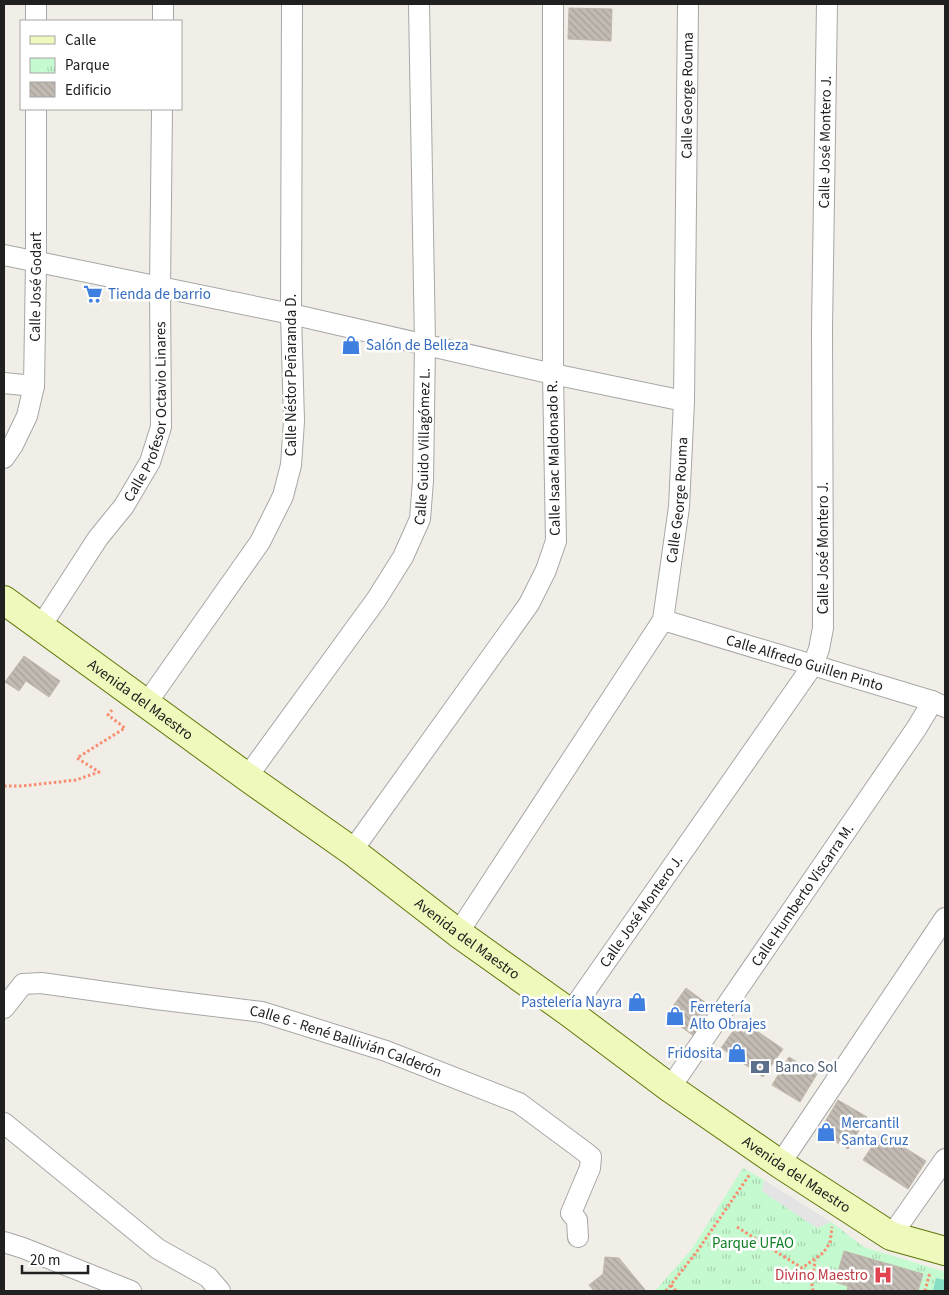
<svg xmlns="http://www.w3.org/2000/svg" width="949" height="1295" viewBox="0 0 949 1295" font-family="'Source Sans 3',sans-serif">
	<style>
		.park { fill: url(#park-tufts) }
		.pitch { fill: #86dec5 }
		.parking { fill: #e4e4e4 }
		.building { fill: url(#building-back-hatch); stroke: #c2b7a9 }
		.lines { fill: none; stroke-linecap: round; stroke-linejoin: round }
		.street-casing { stroke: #a7a7a7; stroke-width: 22 }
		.secondary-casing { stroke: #5f7707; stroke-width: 30 }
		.path { stroke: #f88d70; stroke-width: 3; stroke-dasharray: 2.5 2.5; stroke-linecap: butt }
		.street { stroke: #fff; stroke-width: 20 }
		.secondary { stroke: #eff9bc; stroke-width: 28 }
		.labels { text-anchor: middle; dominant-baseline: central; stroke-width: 5; stroke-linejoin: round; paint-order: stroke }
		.street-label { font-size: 15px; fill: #202020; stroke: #fff }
		.shop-label { font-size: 15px; fill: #366cbe; stroke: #fff; text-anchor: start }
		.service-label { font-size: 15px; fill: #4e5e75; stroke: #fff; text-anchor: start }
		.park-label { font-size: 15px; fill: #0d7e23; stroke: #fff }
		.health-label { font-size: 15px; fill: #be3a42; stroke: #fff; text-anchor: end }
	</style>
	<defs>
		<pattern id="park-tufts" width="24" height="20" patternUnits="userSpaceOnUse" patternTransform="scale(1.25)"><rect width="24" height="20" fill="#c5f9cf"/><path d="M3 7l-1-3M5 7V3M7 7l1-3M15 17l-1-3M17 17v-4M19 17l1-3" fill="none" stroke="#a9d5b1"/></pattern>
		<pattern id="building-back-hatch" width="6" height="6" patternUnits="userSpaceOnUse" patternTransform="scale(1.25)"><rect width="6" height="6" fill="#c1bbb3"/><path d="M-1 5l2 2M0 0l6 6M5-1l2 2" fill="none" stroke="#a6a09a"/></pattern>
	</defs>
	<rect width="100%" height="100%" fill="#f0eee7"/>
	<path class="park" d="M743 1168 764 1180 762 1191 817 1228 831 1222 864 1247 945 1272V1291H655L691 1250Z"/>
	<path class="pitch" d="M936 1278 945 1280V1291H933Z"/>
	<path class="parking" d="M764 1180 831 1222 817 1228 762 1191Z"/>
	<path class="building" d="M569 8 612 9 611 41 568 39Z
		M24 656 60 681 49 697 26 681 19 691 5 682Z
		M686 988 714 1009 694 1036 666 1016Z
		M741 1020 783 1049 763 1077 721 1048Z
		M789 1057 817 1074 800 1102 772 1085Z
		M838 1100 867 1117 848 1149 819 1132Z
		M881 1133 926 1161 908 1189 863 1160Z
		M844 1251 923 1274 918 1291H847L848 1286 835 1282Z
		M605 1257 619 1258 646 1291H594L589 1285 603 1274Z"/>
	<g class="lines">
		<g class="street-casing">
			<g id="street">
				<path d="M36 4V21"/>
				<path d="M163 21V4"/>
				<path d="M4 255 291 314 553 374 684 401"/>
				<path d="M4 383 34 386"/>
				<path id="s1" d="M4 458 13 445 27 416 34 386 36 262V109"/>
				<path id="s2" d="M663 620 932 701 945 707"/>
				<path id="s3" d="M41 626 98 538 124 506 150 462 161 427 160 287 162 109"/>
				<path d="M146 704 260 542 283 496 291 465 294 421 291 314 292 4"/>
				<path id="s4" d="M247 777 376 600 403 557 420 519 423 481 425 344 419 4"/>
				<path d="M352 851 529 604 546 570 556 541 553 374V4"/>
				<path id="s5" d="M458 933 663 620 679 507 684 401 688 4"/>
				<path id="s6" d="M4 1008 23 984 41 983 156 999 262 1012 386 1051 519 1103 585 1152 591 1157 590 1168 571 1213 577 1220 578 1237"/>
				<path id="s7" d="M570 1013 813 665 819 649 823 628 822 328 827 4"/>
				<path id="s8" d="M670 1088 916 729 927 711 932 701"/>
				<path d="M4 1123 158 1249 208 1277 220 1291"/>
				<path d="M780 1164 945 918"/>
				<path d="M891 1236 945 1159"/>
				<path d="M4 1242 23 1248 131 1291"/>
			</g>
		</g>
		<g class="secondary-casing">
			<g id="secondary">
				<path id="s9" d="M4 600 247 777 352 851 458 933 570 1013 670 1088 780 1164 891 1236 945 1251"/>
			</g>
		</g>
		<path class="path" d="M4 786H22L76 780 99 772 77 758 125 728 108 715 112 710
			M737 1227 802 1268 823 1253 830 1243 832 1227
			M671 1285 676 1291
			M666 1291 698 1250 750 1174
			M813 1291 812 1284 815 1260
			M925 1291 930 1272"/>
		<use href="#street" class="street"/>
		<use href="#secondary" class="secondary"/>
	</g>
	<defs>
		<g id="supermarket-bare" transform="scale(1.5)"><path d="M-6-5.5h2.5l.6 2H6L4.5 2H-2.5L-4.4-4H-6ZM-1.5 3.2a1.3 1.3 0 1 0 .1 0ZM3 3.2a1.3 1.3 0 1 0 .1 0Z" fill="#3f7fe0" stroke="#fff" stroke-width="2.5" paint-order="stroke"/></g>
		<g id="shop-bare" transform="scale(1.5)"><path d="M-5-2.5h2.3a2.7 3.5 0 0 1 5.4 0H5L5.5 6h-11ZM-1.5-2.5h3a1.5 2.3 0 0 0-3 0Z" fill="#3f7fe0" stroke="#fff" stroke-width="2.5" paint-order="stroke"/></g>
		<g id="bank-bare" transform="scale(1.5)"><path d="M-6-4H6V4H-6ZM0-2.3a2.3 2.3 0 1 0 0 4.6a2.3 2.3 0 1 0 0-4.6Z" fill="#5c6f8a" stroke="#fff" stroke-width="2.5" paint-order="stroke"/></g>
		<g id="hospital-bare" transform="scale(1.5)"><path d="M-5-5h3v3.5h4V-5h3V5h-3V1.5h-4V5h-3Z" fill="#e0444e" stroke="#fff" stroke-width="2.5" paint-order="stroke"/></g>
	</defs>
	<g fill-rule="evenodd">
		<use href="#supermarket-bare" x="93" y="294"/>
		<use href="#shop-bare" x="351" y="345"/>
		<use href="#shop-bare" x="637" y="1002"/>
		<use href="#shop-bare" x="675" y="1016"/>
		<use href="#shop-bare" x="737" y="1053"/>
		<use href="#bank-bare" x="760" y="1067"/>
		<use href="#shop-bare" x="826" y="1132"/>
		<use href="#hospital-bare" x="883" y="1275"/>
	</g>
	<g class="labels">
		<g class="street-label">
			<text stroke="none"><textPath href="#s5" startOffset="900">Calle George Rouma</textPath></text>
			<text stroke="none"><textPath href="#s7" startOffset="949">Calle José Montero J.</textPath></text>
			<text stroke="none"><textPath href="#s1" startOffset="178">Calle José Godart</textPath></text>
			<text transform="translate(291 375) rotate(-90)">Calle Néstor Peñaranda D.</text>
			<text stroke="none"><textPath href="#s3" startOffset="246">Calle Profesor Octavio Linares</textPath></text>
			<text stroke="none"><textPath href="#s4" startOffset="384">Calle Guido Villagómez L.</textPath></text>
			<text transform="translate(554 458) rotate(-91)">Calle Isaac Maldonado R.</text>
			<text stroke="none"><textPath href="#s5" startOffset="495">Calle George Rouma</textPath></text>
			<text transform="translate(823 548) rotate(-90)">Calle José Montero J.</text>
			<text stroke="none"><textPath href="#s2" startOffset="148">Calle Alfredo Guillen Pinto</textPath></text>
			<text stroke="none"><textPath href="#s9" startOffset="169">Avenida del Maestro</textPath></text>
			<text stroke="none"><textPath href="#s8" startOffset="234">Calle Humberto Viscarra M.</textPath></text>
			<text stroke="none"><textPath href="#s7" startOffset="124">Calle José Montero J.</textPath></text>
			<text stroke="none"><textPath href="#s9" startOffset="574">Avenida del Maestro</textPath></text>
			<text stroke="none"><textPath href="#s6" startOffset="360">Calle 6 - René Ballivián Calderón</textPath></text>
			<text stroke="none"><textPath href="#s9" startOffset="979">Avenida del Maestro</textPath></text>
		</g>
		<g class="shop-label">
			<text x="108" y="294">Tienda de barrio</text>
			<text x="366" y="345">Salón de Belleza</text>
			<text x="622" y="1002" text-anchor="end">Pastelería Nayra</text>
			<text x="690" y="1007">Ferretería<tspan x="690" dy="17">Alto Obrajes</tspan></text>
			<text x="722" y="1053" text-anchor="end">Fridosita</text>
			<text x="841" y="1123">Mercantil<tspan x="841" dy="17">Santa Cruz</tspan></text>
		</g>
		<g class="service-label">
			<text x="775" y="1067">Banco Sol</text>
		</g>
		<g class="park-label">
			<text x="753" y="1243">Parque UFAO</text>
		</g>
		<g class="health-label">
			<text x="868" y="1275">Divino Maestro</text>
		</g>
	</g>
	<rect width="949" height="1295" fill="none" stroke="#202020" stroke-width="10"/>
	<rect x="20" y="20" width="162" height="90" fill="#ffffff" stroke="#a6a6a6"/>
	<rect x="30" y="36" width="25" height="8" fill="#eff9bc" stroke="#a6a6a6"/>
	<text x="65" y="45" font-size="15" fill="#202020">Calle</text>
	<rect x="30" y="58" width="25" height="15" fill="url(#park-tufts)" stroke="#a6a6a6"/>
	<text x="65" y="70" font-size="15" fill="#202020">Parque</text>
	<rect x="30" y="82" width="25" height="15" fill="url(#building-back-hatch)" stroke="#a6a6a6"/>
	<text x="65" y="95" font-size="15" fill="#202020">Edificio</text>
	<path d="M22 1265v8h66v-8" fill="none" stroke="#202020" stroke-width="2.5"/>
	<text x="30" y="1265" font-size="15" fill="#202020" stroke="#ffffff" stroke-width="4" paint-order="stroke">20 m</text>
</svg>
